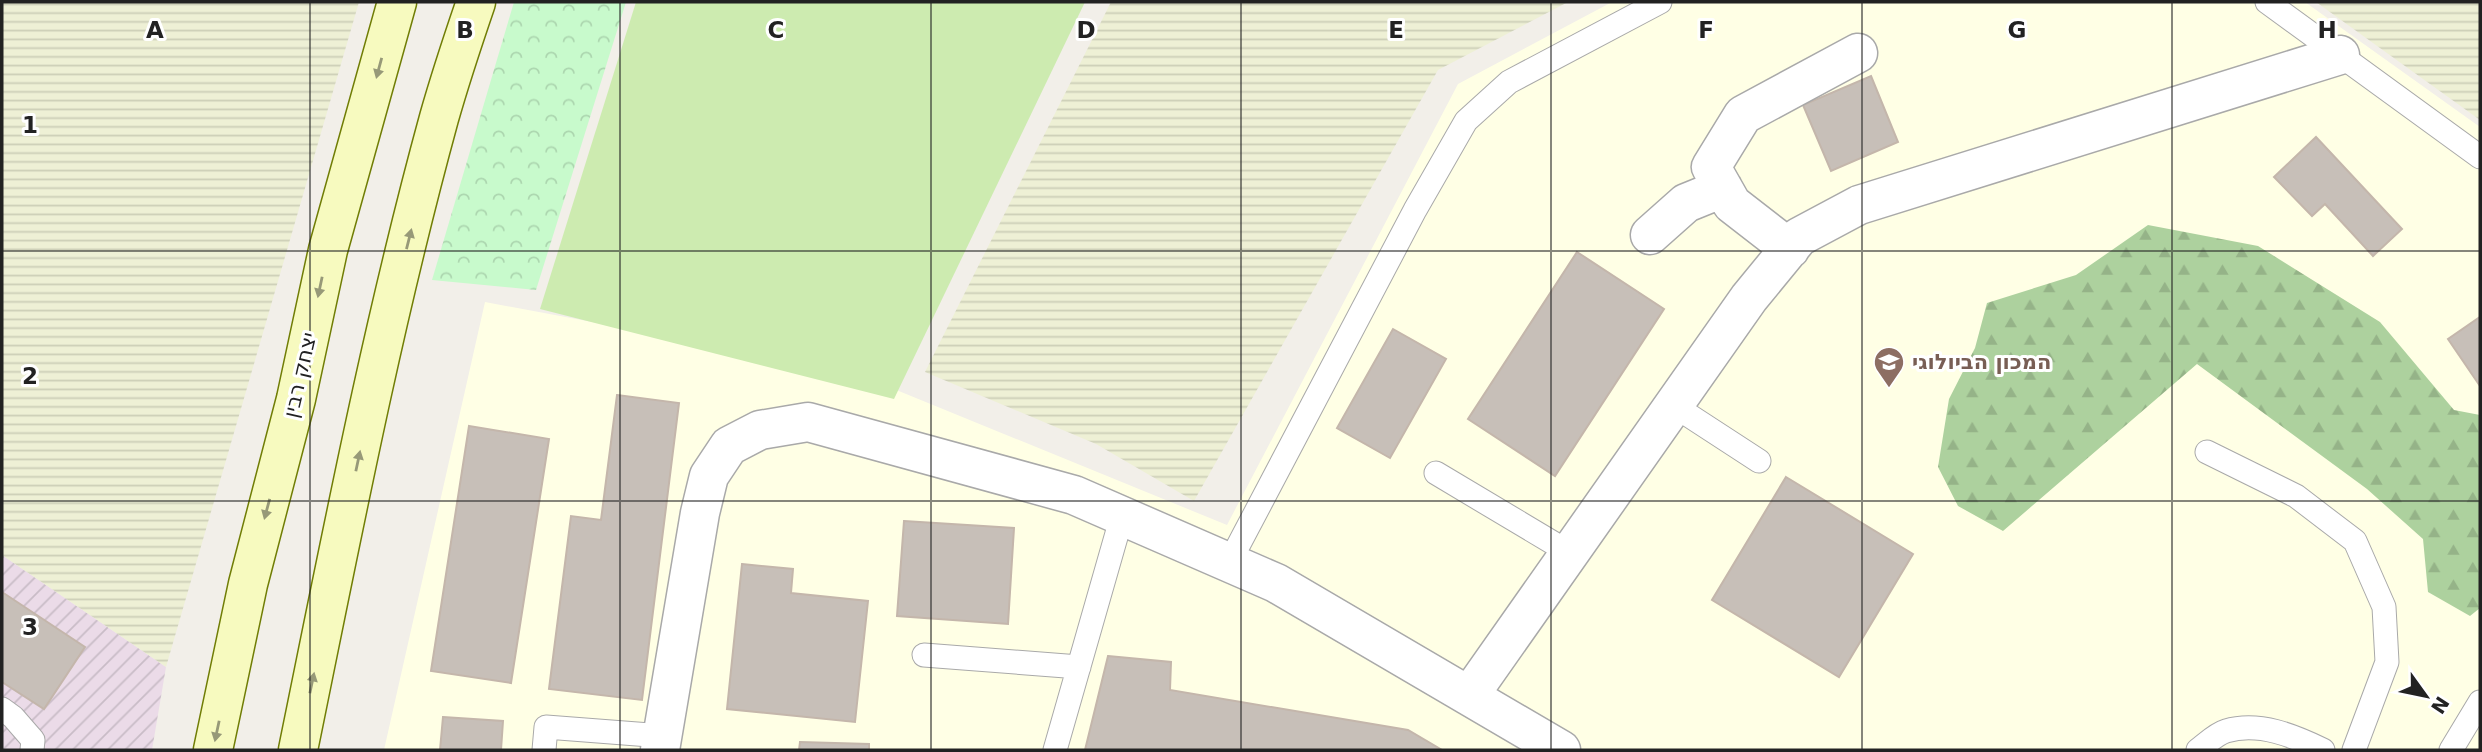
<svg xmlns="http://www.w3.org/2000/svg" width="2482" height="752" viewBox="0 0 2482 752" font-family="'DejaVu Sans','Noto Sans Hebrew',sans-serif">
	<style>
		.industrial { fill: url(#industrial-furrows) }
		.education { fill: #ffffe5 }
		.farmland { fill: url(#farmland-rules) }
		.grass { fill: #cdebb0 }
		.forest { fill: url(#forest-firs) }
		.park { fill: url(#park-crowns) }
		.building { fill: #c7bfb8; stroke: #c4b6ab; stroke-width: 2 }
		.lines { fill: none; stroke-linecap: round; stroke-linejoin: round }
		.service-casing { stroke: #a9a9a9; stroke-width: 25 }
		.minor-casing { stroke: #a9a9a9; stroke-width: 41 }
		.secondary-casing { stroke: #707d05; stroke-width: 41 }
		.service { stroke: #fff; stroke-width: 23 }
		.minor { stroke: #fff; stroke-width: 38 }
		.secondary { stroke: #f7fabf; stroke-width: 38 }
		.oneway { fill: #979978 }
		.grid { fill: none; stroke: #222; stroke-width: 2; stroke-opacity: 0.55 }
		.labels { text-anchor: middle; dominant-baseline: central; stroke-width: 6; stroke-linejoin: round; paint-order: stroke }
		.education-label { font-size: 21px; font-weight: bold; fill: #785e54; stroke: #fff; text-anchor: start }
		.street-label { font-size: 21px; fill: #222; stroke: #fff }
		.grid-label { font-size: 23px; text-anchor: middle; font-weight: bold; fill: #222; stroke: #fff; stroke-width: 6; stroke-linejoin: round; paint-order: stroke }
	</style>
	<defs>
		<pattern id="industrial-furrows" width="10" height="10" patternUnits="userSpaceOnUse" patternTransform="scale(1.75)"><rect width="10" height="10" fill="#ebdbe8"/><path d="M-1 1l2-2M0 10L10 0M9 11l2-2" fill="none" stroke="#c9bcc7"/></pattern>
		<pattern id="farmland-rules" width="6" height="5" patternUnits="userSpaceOnUse" patternTransform="scale(1.75)"><rect width="6" height="5" fill="#eef0d5"/><path d="M0 2.5h6" fill="none" stroke="#ccceb7"/></pattern>
		<pattern id="forest-firs" width="22" height="20" patternUnits="userSpaceOnUse" patternTransform="scale(1.75)"><rect width="22" height="20" fill="#add19e"/><path d="M5 1l3.5 6h-7zM16 11l3.5 6h-7z" fill="#95b388"/></pattern>
		<pattern id="park-crowns" width="20" height="18" patternUnits="userSpaceOnUse" patternTransform="scale(1.75)"><rect width="20" height="18" fill="#c8facc"/><path d="M2 6a3 3 0 1 1 6 0M12 15a3 3 0 1 1 6 0" fill="none" stroke="#acd6af"/></pattern>
	</defs>
	<rect width="100%" height="100%" fill="#f2efe9"/>
	<path class="industrial" d="M2 555 166 667 152 750H2Z"/>
	<path class="education" d="M1612 2H2305L2480 127V750H384L485 302 845 369 1227 525 1458 84Z"/>
	<path class="farmland" d="M2 2H359L166 667 2 555Z
		M1111 2H1568L1438 70 1194 501 1096 444 925 372Z
		M2316 2H2480V120Z"/>
	<path class="grass" d="M636 2H1085L894 399 540 309Z"/>
	<path class="forest" d="M2148 225 2258 246 2380 322 2454 410 2480 415V608L2470 616 2428 592 2423 539 2367 489 2197 364 2003 531 1958 506 1938 467 1949 399 1975 348 1987 303 2076 275Z"/>
	<path class="park" d="M514 2H626L536 290 432 280Z"/>
	<path class="building" d="M1871 76 1898 142 1831 171 1803 105Z
		M2316 137 2402 229 2373 256 2325 204 2312 216 2274 177Z
		M1577 252 1664 309 1555 476 1468 419Z
		M2480 317V386L2448 339Z
		M1393 329 1446 359 1390 458 1337 428Z
		M617 395 679 403 642 700 549 689 571 516 601 520Z
		M469 426 549 439 511 683 431 671Z
		M1786 477 1913 554 1839 677 1712 600Z
		M904 521 1014 528 1008 624 897 616Z
		M742 564 793 569 791 593 868 601 855 722 727 709Z
		M2 592 85 647 44 709 2 682Z
		M1108 656 1171 662 1170 690 1408 730 1442 750H1085Z
		M443 717 503 721 501 750H440Z
		M800 742 869 744V750H799Z"/>
	<g class="lines">
		<g class="service-casing">
			<path id="service" d="M2267 2 2480 157
				M1673 405 1759 461
				M2207 452 2296 496 2355 541 2384 607 2387 662 2354 750
				M1436 473 1570 553
				M1229 563 1415 210 1466 121 1509 82 1660 2
				M924 655 1079 667
				M2 709 13 717 33 740 32 750
				M544 750 546 727 663 736
				M1055 750 1122 516
				M2198 750C2206 744 2216 734 2226 731 2259 721 2294 736 2323 750
				M2451 750 2480 702"/>
		</g>
		<g class="minor-casing">
			<path id="minor" d="M1650 235 1686 203 1723 188
				M1790 249 1732 204 1711 167 1743 115 1858 53
				M1469 696 1749 298 1799 237 1859 205 2340 55
				M660 750 700 513 709 476 729 446 760 430 808 422 1074 495 1276 583 1561 750"/>
		</g>
		<g class="secondary-casing">
			<path id="secondary" d="M213 750 248 584 296 399 328 250 397 2
				M298 750C341 539 382 326 439 118 450 79 463 40 476 2"/>
		</g>
		<use href="#service" class="service"/>
		<use href="#minor" class="minor"/>
		<use href="#secondary" class="secondary"/>
	</g>
	<defs><path id="oneway-solid" d="M-6-.8H1V-3.2L6.5 0L1 3.2V.8H-6Z" transform="scale(1.75)"/></defs>
	<g class="oneway">
		<use href="#oneway-solid" transform="translate(379 68) rotate(105)"/>
		<use href="#oneway-solid" transform="translate(409 239) rotate(-76)"/>
		<use href="#oneway-solid" transform="translate(320 287) rotate(102)"/>
		<use href="#oneway-solid" transform="translate(358 461) rotate(-78)"/>
		<use href="#oneway-solid" transform="translate(267 509) rotate(105)"/>
		<use href="#oneway-solid" transform="translate(312 683) rotate(-78)"/>
		<use href="#oneway-solid" transform="translate(217 731) rotate(102)"/>
	</g>
	<path class="grid" d="M310 2V750M620 2V750M931 2V750M1241 2V750M1551 2V750M1862 2V750M2172 2V750M2 251H2480M2 501H2480"/>
	<defs>
		<g id="university-pin" transform="scale(1.575)"><path d="M0 17L-7.5 6A9.5 9.5 0 1 1 7.5 6Z" fill="#8d6e63" stroke="#fff"/><path d="M0-5L7-2L0 1L-7-2ZM-4 1L0 2.5L4 1V4Q0 6-4 4Z" fill="#fff"/></g>
	</defs>
	<g fill-rule="evenodd">
		<use href="#university-pin" x="1889" y="362"/>
	</g>
	<g class="labels">
		<g class="education-label">
			<text x="1912" y="362">המכון הביולוגי</text>
		</g>
		<g class="street-label">
			<text transform="translate(300 375) rotate(-77)">יצחק רבין</text>
		</g>
	</g>
	<g class="grid-label">
		<text x="155" y="38">A</text>
		<text x="465" y="38">B</text>
		<text x="776" y="38">C</text>
		<text x="1086" y="38">D</text>
		<text x="1396" y="38">E</text>
		<text x="1706" y="38">F</text>
		<text x="2017" y="38">G</text>
		<text x="2327" y="38">H</text>
		<text x="30" y="133">1</text>
		<text x="30" y="384">2</text>
		<text x="30" y="635">3</text>
	</g>
	<rect width="2482" height="752" fill="none" stroke="#222222" stroke-width="7"/>
	<g transform="translate(2426 696) rotate(123)" stroke="#ffffff" stroke-width="5" paint-order="stroke">
	<path d="M0-5L12 26L0 18L-12 26Z" fill="#222222"/>
	<text y="-10" font-size="19" font-weight="bold" text-anchor="middle" fill="#222222">N</text>
	</g>
</svg>
